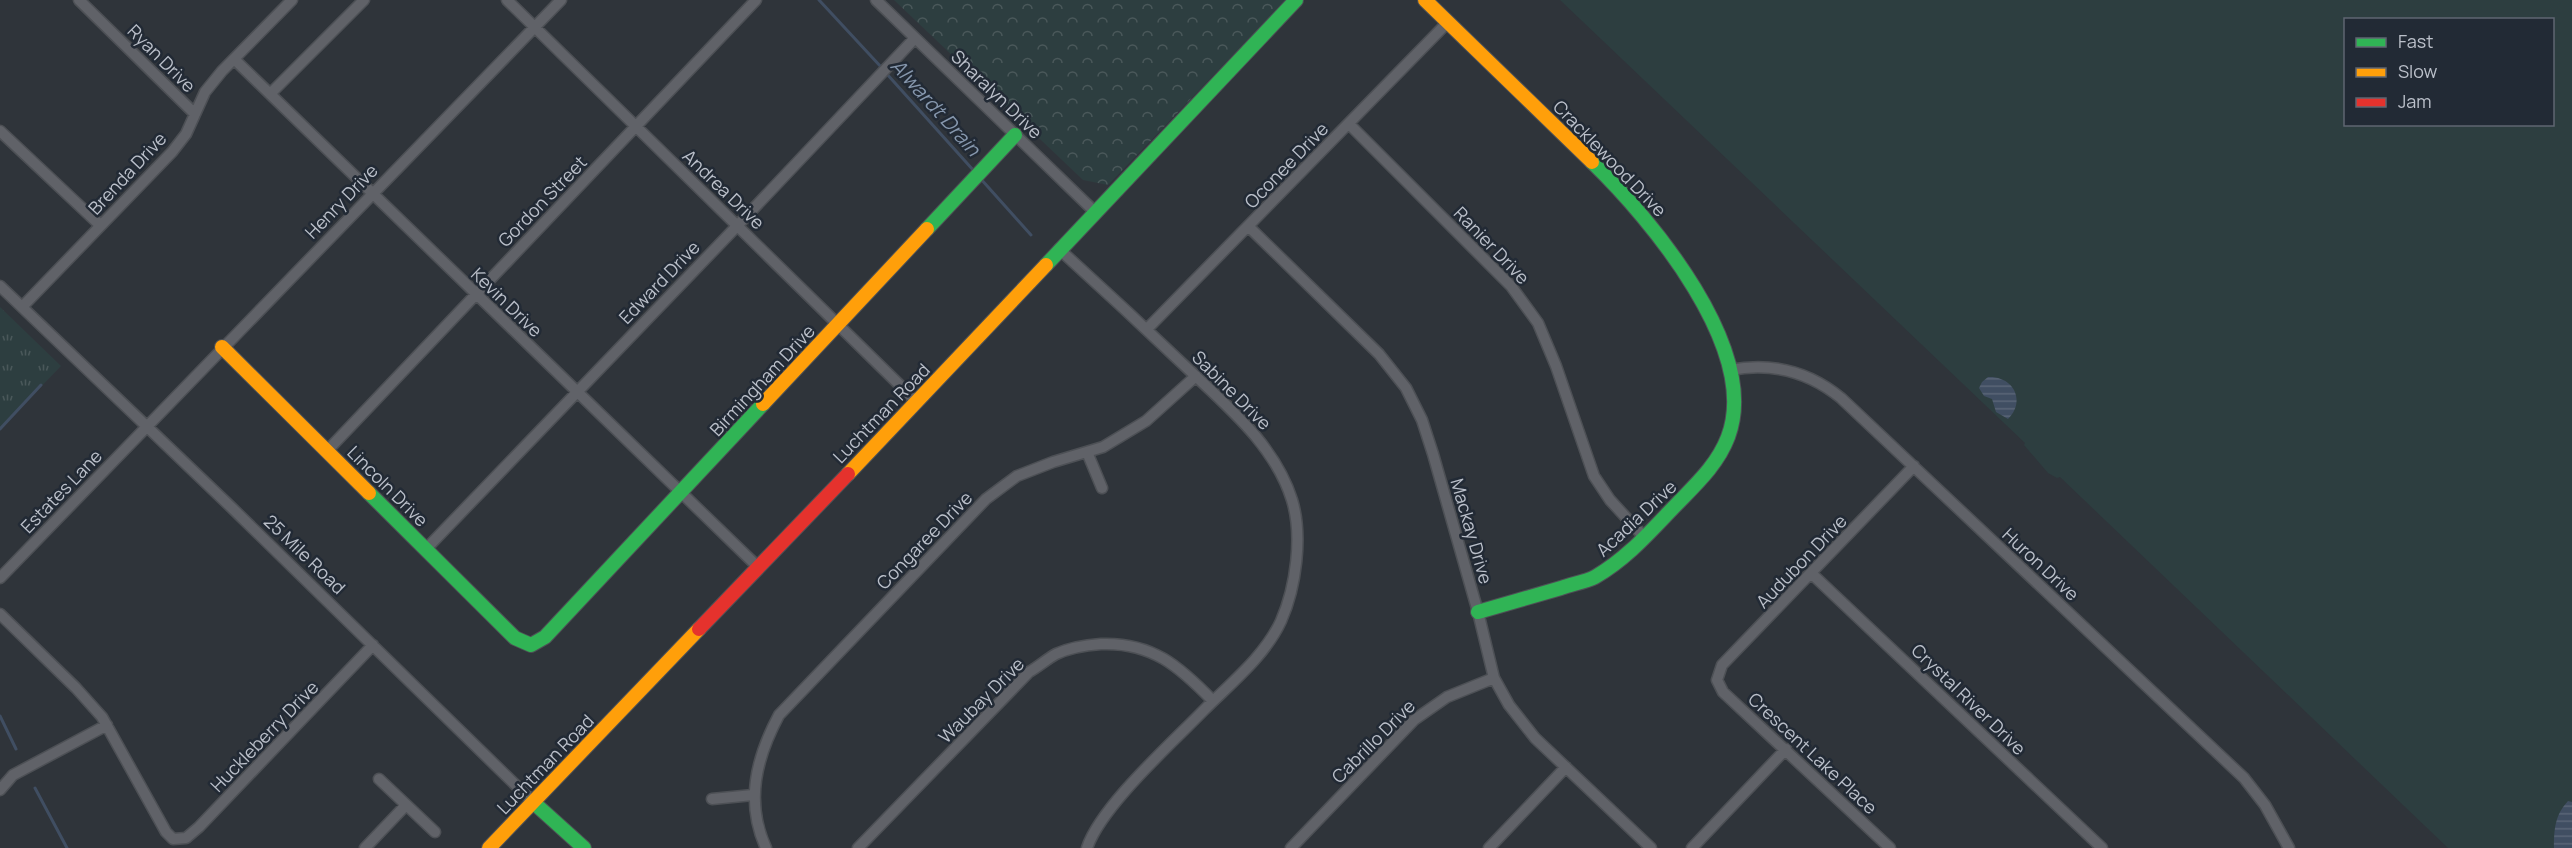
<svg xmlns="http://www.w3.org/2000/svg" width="2572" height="848" viewBox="0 0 2572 848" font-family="Manrope,sans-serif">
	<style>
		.grass { fill: #2d3e40; fill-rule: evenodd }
		.forest { fill: url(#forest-crowns) }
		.park { fill: url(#park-tufts) }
		.water { fill: url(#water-rules) }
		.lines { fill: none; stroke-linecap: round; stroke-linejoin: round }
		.stream { stroke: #404e62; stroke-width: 3 }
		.street-casing { stroke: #4d5055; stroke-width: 13 }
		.fast-casing { stroke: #4d5055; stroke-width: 16 }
		.slow-casing { stroke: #4d5055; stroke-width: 16 }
		.jam-casing { stroke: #4d5055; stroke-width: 16 }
		.street { stroke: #606268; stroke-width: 10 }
		.fast { stroke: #30b455; stroke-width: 14 }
		.slow { stroke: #ff9f0a; stroke-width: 14 }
		.jam { stroke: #e5322d; stroke-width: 14 }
		.labels { text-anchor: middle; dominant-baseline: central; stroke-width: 5; stroke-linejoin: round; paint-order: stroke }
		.street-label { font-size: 18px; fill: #bbc0ca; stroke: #222a35 }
		.water-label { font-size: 20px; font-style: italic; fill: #8697ad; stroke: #222a35 }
	</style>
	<defs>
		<pattern id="forest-crowns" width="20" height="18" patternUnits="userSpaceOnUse" patternTransform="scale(1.5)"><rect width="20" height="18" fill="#2d3e40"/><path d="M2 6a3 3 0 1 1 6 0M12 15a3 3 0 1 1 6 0" fill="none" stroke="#4a585a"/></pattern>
		<pattern id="park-tufts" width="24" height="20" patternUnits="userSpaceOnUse" patternTransform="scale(1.5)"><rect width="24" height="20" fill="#2d3e40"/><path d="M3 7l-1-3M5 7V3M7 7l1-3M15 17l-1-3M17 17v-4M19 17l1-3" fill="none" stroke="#4a585a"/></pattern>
		<pattern id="water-rules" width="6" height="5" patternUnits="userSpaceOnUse" patternTransform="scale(1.5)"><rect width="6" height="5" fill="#404e62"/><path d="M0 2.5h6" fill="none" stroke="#5a6677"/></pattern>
	</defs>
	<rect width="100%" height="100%" fill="#2f343a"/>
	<path class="grass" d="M1560 0H2572V848H2448L2060 477 2057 478 2048 473 2024 445 2025 443ZM2346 20H2552V124H2346Z"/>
	<path class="forest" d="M894 0H1286L1108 185 1083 180Z"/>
	<path class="park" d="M0 307 61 366 0 429Z"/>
	<path class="water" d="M1988 377C2014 376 2026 401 2008 419L1996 412 1992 399 1984 396 1979 388 1982 382Z
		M2568 801 2572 802V848H2554C2554 829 2555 815 2568 801Z"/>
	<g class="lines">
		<path class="stream" d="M819 0 882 68
			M886 73 974 171
			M980 178 1031 235
			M0 429 41 385
			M0 716 16 749
			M35 788 67 848"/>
		<g class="street-casing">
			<path id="street" d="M79 0 195 114
				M507 0 917 402
				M876 0 1095 212
				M234 59 758 567
				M270 94 364 0
				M1349 124 1511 286 1538 323 1556 366 1594 476 1610 500 1644 537
				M0 131 100 225
				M1249 227 1379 354 1406 388 1422 420 1433 454 1478 612 1494 678 1509 705 1535 738 1651 848
				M1059 249C1102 288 1144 327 1186 367 1227 406 1275 445 1292 500 1303 536 1296 587 1281 621 1265 656 1231 683 1204 710 1172 743 1101 806 1087 848
				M0 286 231 507 533 802
				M22 307 172 152 186 134 205 92 222 71 292 0
				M1147 329 1448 22
				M1730 370C1772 362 1808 371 1841 398L2244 778 2265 805 2289 848
				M327 451 756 0
				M1087 452 1102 488
				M426 549 738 225 915 38
				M1812 574 2102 848
				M0 578 561 0
				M0 614 76 688 102 717 166 832 173 839 186 838 199 827 373 645
				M379 779 435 832
				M0 790 13 775 107 725
				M712 799 753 795
				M365 848 406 805
				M766 848C745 802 756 758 779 715L986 499 1017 476 1053 462 1103 447 1146 421 1196 376
				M858 848 1029 672C1038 667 1047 659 1056 654 1069 648 1087 645 1101 644 1152 642 1179 666 1213 701
				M1291 848 1414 720 1447 697 1494 678
				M1489 848 1566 767
				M1692 848 1786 749
				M1890 848 1723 692 1717 680 1722 665 1914 466"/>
		</g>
		<g class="fast-casing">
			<path id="fast" d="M927 229 1015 135
				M1046 265 1296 0
				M369 493 515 638 531 645 545 637 763 404
				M1478 612C1506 604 1533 596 1561 588 1572 584 1585 582 1595 577 1626 559 1648 534 1673 508 1694 486 1717 466 1728 437 1761 350 1651 219 1592 162
				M533 802 584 848"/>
		</g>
		<g class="slow-casing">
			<path id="slow" d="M1425 0 1592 162
				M222 347 369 493
				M763 404 927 229
				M848 474 1046 265
				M489 848 699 629"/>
		</g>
		<g class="jam-casing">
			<path id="jam" d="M699 629 848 474"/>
		</g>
		<use href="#street" class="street"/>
		<use href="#fast" class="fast"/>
		<use href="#slow" class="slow"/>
		<use href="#jam" class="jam"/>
	</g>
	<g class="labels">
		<g class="street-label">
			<text transform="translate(162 58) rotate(45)">Ryan Drive</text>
			<text transform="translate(997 94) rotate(44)">Sharalyn Drive</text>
			<text transform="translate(1610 158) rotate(46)">Cracklewood Drive</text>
			<text transform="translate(1286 165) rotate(-46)">Oconee Drive</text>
			<text transform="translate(127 173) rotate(-47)">Brenda Drive</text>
			<text transform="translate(724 189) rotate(44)">Andrea Drive</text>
			<text transform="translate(341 201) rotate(-46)">Henry Drive</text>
			<text transform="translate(542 201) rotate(-46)">Gordon Street</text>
			<text transform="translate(1492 245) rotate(46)">Ranier Drive</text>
			<text transform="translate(659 282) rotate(-46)">Edward Drive</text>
			<text transform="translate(507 302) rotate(44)">Kevin Drive</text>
			<text transform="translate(762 380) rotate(-47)">Birmingham Drive</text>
			<text transform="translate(1232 390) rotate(45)">Sabine Drive</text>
			<text transform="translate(881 413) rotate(-46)">Luchtman Road</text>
			<text transform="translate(388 486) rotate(45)">Lincoln Drive</text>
			<text transform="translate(61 491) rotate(-46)">Estates Lane</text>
			<text transform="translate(1636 518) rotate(-43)">Acadia Drive</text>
			<text transform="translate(1472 531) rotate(74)">Mackay Drive</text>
			<text transform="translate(924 540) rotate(-46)">Congaree Drive</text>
			<text transform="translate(305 554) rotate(44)">25 Mile Road</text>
			<text transform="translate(1801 561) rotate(-46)">Audubon Drive</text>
			<text transform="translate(2041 564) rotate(43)">Huron Drive</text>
			<text transform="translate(1969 699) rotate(44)">Crystal River Drive</text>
			<text transform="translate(981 700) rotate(-45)">Waubay Drive</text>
			<text transform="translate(264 736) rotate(-46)">Huckleberry Drive</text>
			<text transform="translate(1373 741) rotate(-45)">Cabrillo Drive</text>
			<text transform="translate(1813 753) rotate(43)">Crescent Lake Place</text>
			<text transform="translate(545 764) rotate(-46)">Luchtman Road</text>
		</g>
		<g class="water-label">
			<text transform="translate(936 107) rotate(48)">Alwardt Drain</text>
		</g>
	</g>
	<rect x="2344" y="18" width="210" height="108" fill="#222a35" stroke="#5f6671" stroke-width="1.5"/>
	<rect x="2356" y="38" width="30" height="9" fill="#30b455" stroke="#5f6671" stroke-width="1.5"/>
	<text x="2398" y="48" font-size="18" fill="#bbc0ca">Fast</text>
	<rect x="2356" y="68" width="30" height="9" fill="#ff9f0a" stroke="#5f6671" stroke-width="1.5"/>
	<text x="2398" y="78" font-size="18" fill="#bbc0ca">Slow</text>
	<rect x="2356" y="98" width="30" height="9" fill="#e5322d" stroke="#5f6671" stroke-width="1.5"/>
	<text x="2398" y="108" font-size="18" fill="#bbc0ca">Jam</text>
</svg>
